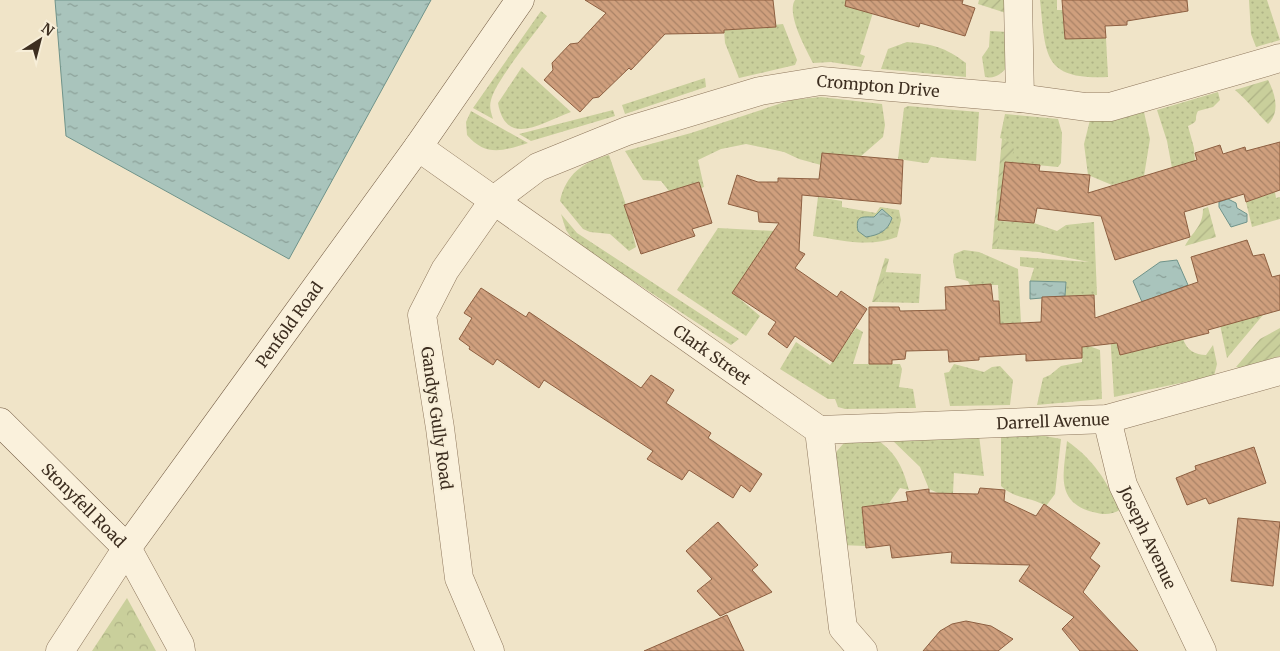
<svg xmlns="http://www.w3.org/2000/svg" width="1280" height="651" viewBox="0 0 1280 651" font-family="Merriweather,serif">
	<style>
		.grass { fill: url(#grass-dots) }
		.forest { fill: url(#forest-crowns) }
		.garden { fill: url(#garden-furrows) }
		.water { fill: url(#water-ripples); stroke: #6f938a }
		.building { fill: url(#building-back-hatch); stroke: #8d5f41 }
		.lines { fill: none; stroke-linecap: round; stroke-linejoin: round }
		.street-casing { stroke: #8d765c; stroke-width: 29 }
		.secondary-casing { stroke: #6f573f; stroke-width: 29 }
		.street { stroke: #faf1dc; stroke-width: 28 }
		.secondary { stroke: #faf1dc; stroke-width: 28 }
		.labels { text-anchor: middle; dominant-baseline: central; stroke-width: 4; stroke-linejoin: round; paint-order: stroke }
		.street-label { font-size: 16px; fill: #3d2e20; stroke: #f7eed8 }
	</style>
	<defs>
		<pattern id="grass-dots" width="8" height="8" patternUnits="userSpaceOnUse" patternTransform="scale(1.25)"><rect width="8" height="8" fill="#c9cf9b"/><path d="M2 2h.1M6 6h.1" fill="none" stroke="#aeb285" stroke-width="1.8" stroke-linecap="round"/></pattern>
		<pattern id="forest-crowns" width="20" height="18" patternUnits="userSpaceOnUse" patternTransform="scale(1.25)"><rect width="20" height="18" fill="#c9cf9b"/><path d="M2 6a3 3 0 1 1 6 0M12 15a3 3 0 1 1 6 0" fill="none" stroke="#aeb285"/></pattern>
		<pattern id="garden-furrows" width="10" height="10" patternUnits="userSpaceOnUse" patternTransform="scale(1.25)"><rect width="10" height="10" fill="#c9cf9b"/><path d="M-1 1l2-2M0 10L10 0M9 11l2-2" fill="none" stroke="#aeb285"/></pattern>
		<pattern id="water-ripples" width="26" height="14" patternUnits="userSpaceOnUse" patternTransform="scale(1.25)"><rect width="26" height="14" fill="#a9c4bc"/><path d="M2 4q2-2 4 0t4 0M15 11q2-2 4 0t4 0" fill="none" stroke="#8ba098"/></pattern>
		<pattern id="building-back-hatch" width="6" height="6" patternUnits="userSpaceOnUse" patternTransform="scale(1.25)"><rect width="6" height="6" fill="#cf9f7d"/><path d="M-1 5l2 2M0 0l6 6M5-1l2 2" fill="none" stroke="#a98266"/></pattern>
	</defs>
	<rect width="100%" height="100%" fill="#f0e4c8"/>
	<path class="grass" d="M795 0H848L876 3 860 54 865 56 861 67 831 62 813 63C806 49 786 14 795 0Z
		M1040 0H1057V10H1063L1065 39 1106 38 1108 77C1042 80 1046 55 1040 0Z
		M1249 0H1267L1280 40 1256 47 1251 34Z
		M541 11 547 16C534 35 496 80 491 100 489 107 491 112 493 119L473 108Z
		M783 24 797 60 795 65 739 78 725 43 724 30Z
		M990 31 1009 32 1008 66C1001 74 996 79 985 77L982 57 989 47Z
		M907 42C932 44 945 47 966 63V77L881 69 888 49Z
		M522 67 571 112C541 123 506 148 498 103Z
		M705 78 706 87 625 114 622 105Z
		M1218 92 1220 100 1213 107 1198 111C1193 120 1201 120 1188 126L1194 148 1195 162 1172 168 1167 141 1157 110Z
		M821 97 882 104 885 125 883 137 860 157 821 165 799 159 784 152 746 144 721 149 698 160 704 187 701 188 699 182 669 191 661 181 643 180 625 151 691 133 791 100Z
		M908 106 979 112 976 161 931 157 928 163H925L898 159 904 108Z
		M613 110 615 116 531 141 519 134Z
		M471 111 528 143C503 151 486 157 467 135L466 122Z
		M1144 112 1150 139 1144 176 1112 185 1088 175 1084 144 1090 120 1107 121Z
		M1005 114 1058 119 1062 133 1061 163 1058 167 1005 162 1006 140 1000 138Z
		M609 155 626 205 636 247 629 251 610 234 590 232 583 229 560 201C566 174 583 162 609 155Z
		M1275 192 1276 198 1280 197V219L1252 227 1246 202Z
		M818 197 842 201V207L876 213 880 207 899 210 901 220 897 237C870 248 841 240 813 236Z
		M561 214 577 233 739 339 731 345 575 243 566 230Z
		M998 221 1034 223 1057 231 1066 225 1094 222 1097 295 1065 296 1066 282 1030 281 1034 268 1020 266V257L1089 262 1039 252 997 249Z
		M718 228 774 231 733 293 760 316 746 336 677 290Z
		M964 250 979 252 1018 269 1021 323 1000 324 998 285H970L968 281 956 278 953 261 954 254Z
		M884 272 921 274 919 303 878 302Z
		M1216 306 1263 315 1227 358Z
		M856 328 863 332 853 364H900L902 369 899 387 913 389 916 408 845 409 838 407 835 399H828L780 369 796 342 830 365Z
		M1114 332 1121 355 1183 339C1187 350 1195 355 1206 355L1213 345 1217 364 1214 376 1114 397 1110 333Z
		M1089 346 1100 350 1102 399 1037 405 1043 378 1050 375 1061 366 1082 362V347Z
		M954 364 984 372 992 367 1000 366 1013 380 1010 405 950 406 944 373 949 372Z
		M1001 434H1034L1061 439 1055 494 1046 506C1032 497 1014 499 1001 486Z
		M979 435 984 476 954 473 953 493H938L929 489 920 467 890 438Z
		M873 437C896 452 902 465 909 490L900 488 889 503 862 507 866 546 840 545 831 464 837 451 843 444 856 439Z
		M1067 441C1094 460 1106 480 1120 510 1111 515 1103 515 1093 512 1054 502 1064 472 1067 441Z"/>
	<path class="forest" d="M127 598 156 651H92Z"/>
	<path class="garden" d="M979 0H1008L1009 14 978 4Z
		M1268 80C1276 95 1280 113 1268 124 1256 112 1248 101 1235 90Z
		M1002 138 1012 144 1014 150 1011 159 1005 162 997 249H992Z
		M1208 207 1216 237 1185 246C1192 232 1203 227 1203 209Z
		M885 258 889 259 878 302H872Z
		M1280 328V356L1240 368 1236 367 1260 339Z"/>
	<path class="water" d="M55 0H431L289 259 66 136Z
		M1228 199 1236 203 1237 208 1247 214V222L1231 227 1219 207V202Z
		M882 209 892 218C888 231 879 235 866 237L858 231C855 215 862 217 874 217Z
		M1177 260 1188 285 1142 302 1133 281 1160 262Z
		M1030 281 1066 282 1065 296 1030 299Z"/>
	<path class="building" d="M585 0H773L776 27 724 30V33L665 34 631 70 629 68 599 97 593 98 580 112 544 80 553 70 552 63 570 44 578 43 606 13Z
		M846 0H963L962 4 975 8 965 36 920 23 919 27 845 6Z
		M1062 0H1187L1188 11 1127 21V25L1105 26 1106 38 1065 39Z
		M1280 142V190L1246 202 1244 194 1184 212 1190 237 1115 260 1101 216 1037 208 1034 223 998 220 1005 162 1040 165 1039 171 1090 175 1088 193 1197 160 1195 153 1220 145 1223 154 1245 147 1246 151Z
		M822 153 903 160 901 204 802 195 799 251 805 254 795 268 837 297 841 291 867 309 833 362 795 336 787 348 768 334 776 322 732 293 779 223 759 222 758 212 728 204 737 175 758 182H778V178L819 179Z
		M699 182 712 223 692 229 695 236 641 254 624 205Z
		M1247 240 1253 256 1264 254 1272 277 1280 275V310L1208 330 1209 333 1120 355 1117 343 1082 347V358L1026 361V354L979 357V360L949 362 948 350 906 351 905 359 892 360V364H869V307H899L900 311 946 310 945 287 991 284 993 301H999L1000 324 1041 322 1042 297 1094 295 1095 318 1198 282 1191 257Z
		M481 288 526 317 529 312 641 388 651 375 674 390 666 403 711 433 708 438 762 474 750 492 741 485 733 498 689 470 682 480 647 459 653 451 544 380 539 388 497 359 493 365 469 349 470 347 459 339 472 318 464 313Z
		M1254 447 1266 483 1209 504 1206 498 1187 505 1176 478 1196 470 1195 466Z
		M980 488 1005 490 1004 501 1036 516 1044 504 1100 543 1090 558 1100 566 1083 592 1138 651H1080L1062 629 1074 617 1019 581 1030 565 951 563 952 552 892 558 890 545 866 548 862 507 908 501 906 492 929 489V493L978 494Z
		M1238 518 1280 522 1273 586 1231 581Z
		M718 522 758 565 752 570 772 592 720 616 697 591 712 579 686 551Z
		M727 615 744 651H644Z
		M966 621 991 626 1013 639 998 651H923L940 631 952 624Z"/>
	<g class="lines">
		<g class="street-casing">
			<g id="street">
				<path d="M1018 0 1020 98"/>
				<path id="s1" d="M418 147 819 430 843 628 863 651"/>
				<path id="s2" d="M1107 419 1123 485 1202 651"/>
				<path id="s3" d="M819 430 1107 419 1280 371"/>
				<path d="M60 651 127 548 180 645 181 651"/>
				<path id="s4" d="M490 651 459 578 440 428 422 315 445 270 494 200 538 167 627 131 760 91 821 81 1020 98 1086 107H1110L1280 58"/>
			</g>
		</g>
		<g class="secondary-casing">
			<g id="secondary">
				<path id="s5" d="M0 422 127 548 418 147 520 0"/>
			</g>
		</g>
		<use href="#street" class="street"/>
		<use href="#secondary" class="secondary"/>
	</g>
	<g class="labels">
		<g class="street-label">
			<text stroke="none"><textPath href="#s4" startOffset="890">Crompton Drive</textPath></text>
			<text stroke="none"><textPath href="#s5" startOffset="455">Penfold Road</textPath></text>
			<text stroke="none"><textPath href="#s1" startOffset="360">Clark Street</textPath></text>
			<text transform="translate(437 418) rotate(82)">Gandys Gully Road</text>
			<text stroke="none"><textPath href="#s3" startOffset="234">Darrell Avenue</textPath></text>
			<text stroke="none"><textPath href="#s5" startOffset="118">Stonyfell Road</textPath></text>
			<text stroke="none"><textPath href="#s2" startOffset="126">Joseph Avenue</textPath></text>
		</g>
	</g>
	<g transform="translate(40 40) rotate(36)" stroke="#f7eed8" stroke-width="4" paint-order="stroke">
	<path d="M0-4L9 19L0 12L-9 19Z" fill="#3d2e20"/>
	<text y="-8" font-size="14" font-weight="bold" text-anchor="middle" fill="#3d2e20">N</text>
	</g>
</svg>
